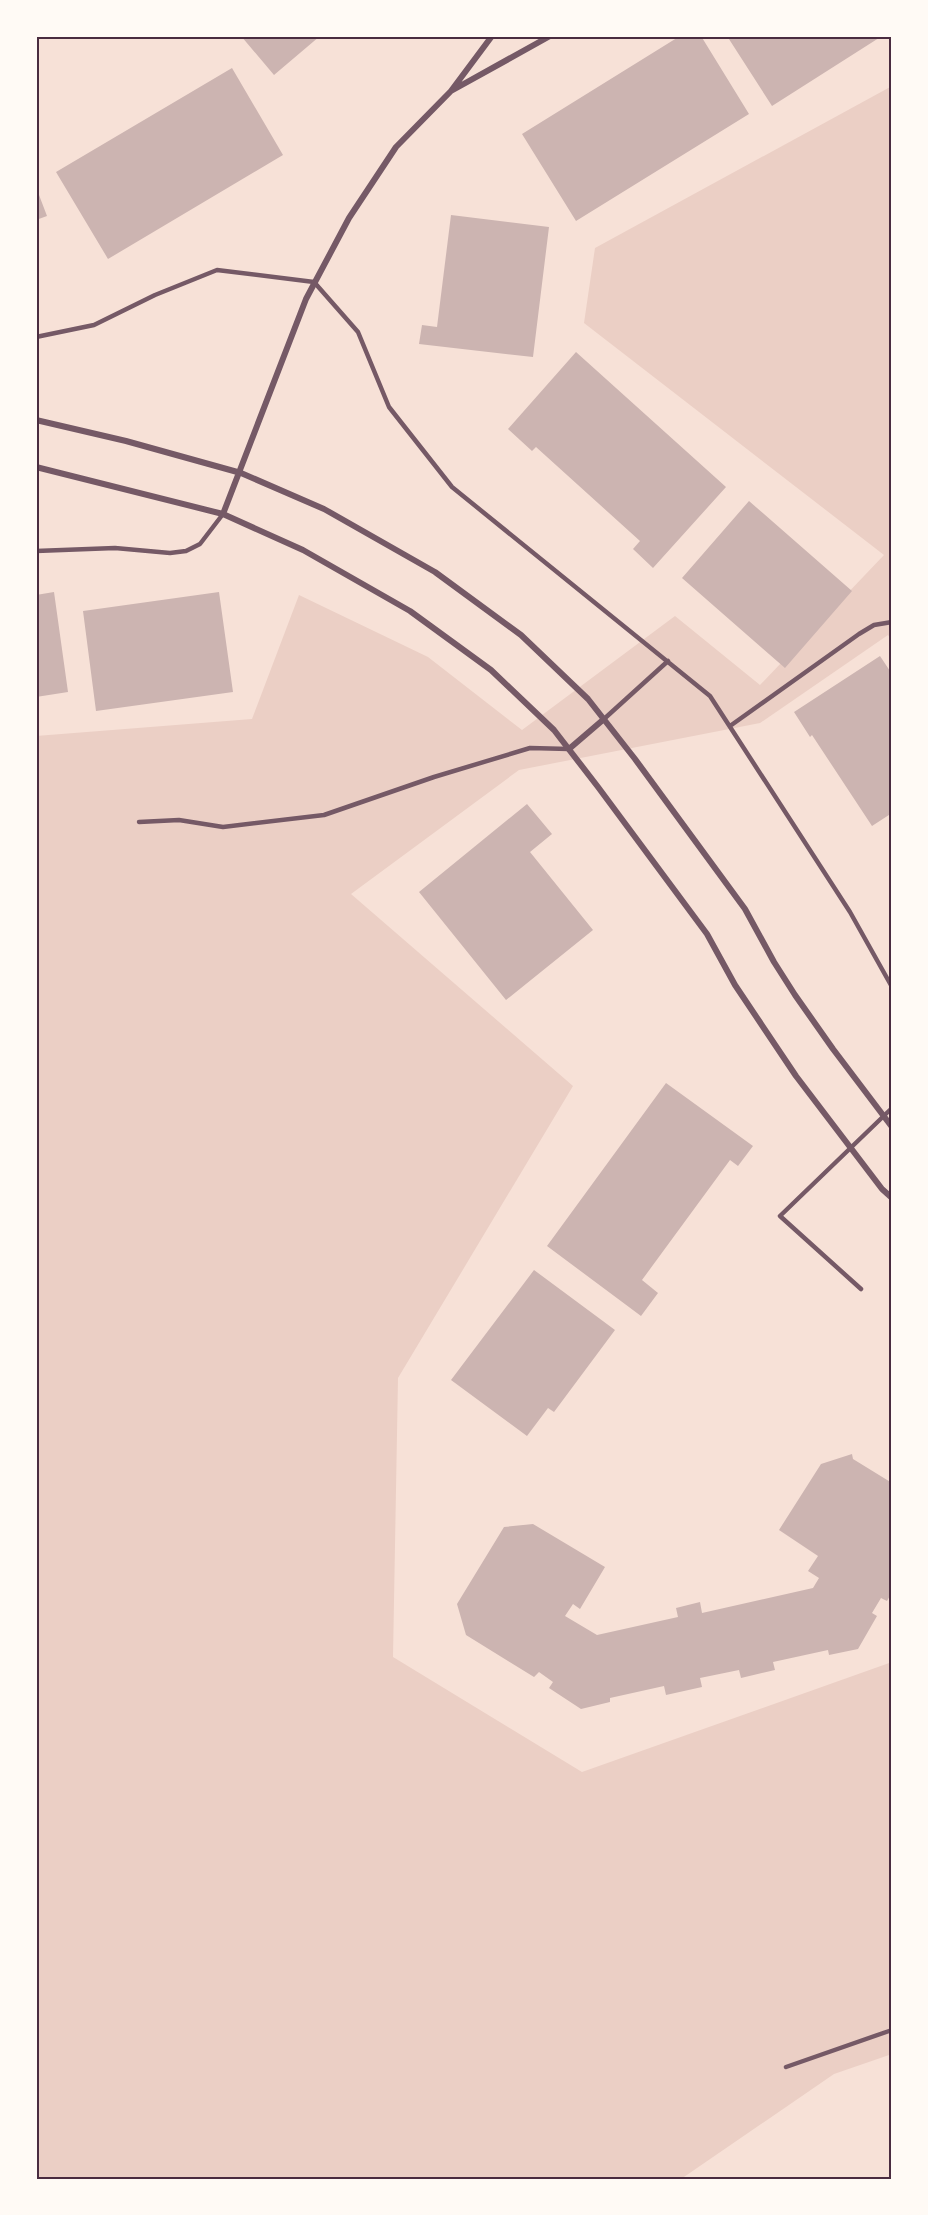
<svg xmlns="http://www.w3.org/2000/svg" width="928" height="2215" viewBox="0 0 928 2215" font-family="'Fira Sans',sans-serif">
	<style>
		.green { fill: #ebcfc5 }
		.building { fill: #ccb4b1 }
		.lines { fill: none; stroke-linecap: round; stroke-linejoin: round }
		.service { stroke: #755966; stroke-width: 4.5 }
		.minor { stroke: #755966; stroke-width: 6 }
		.neatline { fill: none; stroke: #4a2c40; stroke-width: 2 }
	</style>
	<rect width="100%" height="100%" fill="#f7e1d7"/>
	<path class="green" d="M892 86V641L888 635 760 723 519 770 351 894 573 1086 398 1378 393 1657 582 1772 892 1662V2054L834 2074 681 2179H36V736L252 719 299 595 428 657 522 730 675 616 760 685 884 555 584 323 595 248Z"/>
	<path class="building" d="M241 36H320L274 75Z
		M680 36H701L749 114 576 221 522 134Z
		M727 36H882L772 106Z
		M232 68 283 155 108 259 56 172Z
		M36 187 47 216 36 220Z
		M451 215 549 227 533 357 419 344 422 325 437 327Z
		M576 352 726 487 653 568 633 549 640 541 536 447 532 451 508 429Z
		M749 501 852 591 785 668 682 578Z
		M54 592 68 692 36 697V595Z
		M219 592 233 692 96 711 83 611Z
		M880 656 892 674V813L872 826 812 735 810 737 794 712Z
		M527 804 552 834 530 852 593 930 506 1000 419 892Z
		M666 1083 753 1146 738 1166 730 1160 642 1280 658 1293 641 1316 547 1246Z
		M534 1270 615 1330 554 1412 548 1408 527 1436 451 1380Z
		M852 1454 853 1459 892 1483V1592L887 1601 881 1598 872 1613 877 1616 858 1649 829 1655 828 1650 773 1662 775 1670 741 1678 739 1670 700 1678 702 1687 666 1695 664 1686 610 1698V1702L581 1709 549 1688 553 1682 539 1672 534 1677 466 1635 457 1604 504 1527 533 1524 605 1567 580 1609 573 1604 565 1616 597 1635 678 1617 676 1608 700 1602 702 1613 813 1588 819 1578 808 1571 818 1556 779 1530 821 1464Z"/>
	<g class="lines">
		<path class="service" d="M36 337 94 325 155 295 217 270 314 282 358 332 389 407 452 487 710 696 850 912 892 987
			M36 551 115 548 170 553 186 551 200 544 223 514
			M604 719 668 661
			M730 726 859 634 874 625 892 622
			M139 822 179 820 223 827 324 815 434 777 530 748 569 749
			M861 1289 780 1216 892 1108
			M786 2067 892 2030"/>
		<path class="minor" d="M492 36 451 91 550 36
			M36 420 126 441 241 473 324 509 435 572 521 635 588 699 635 759 745 909 774 962 795 995 833 1049 892 1127
			M36 467 223 514 303 550 410 611 491 670 554 730 598 787 707 934 735 985 796 1076 882 1189 892 1198
			M223 514 306 299 349 218 396 147 451 91
			M569 749 604 719"/>
	</g>
	<rect width="928" height="2215" fill="none" stroke="#fffaf5" stroke-width="75"/>
	<rect x="38" y="38" width="852" height="2140" class="neatline"/>
</svg>
